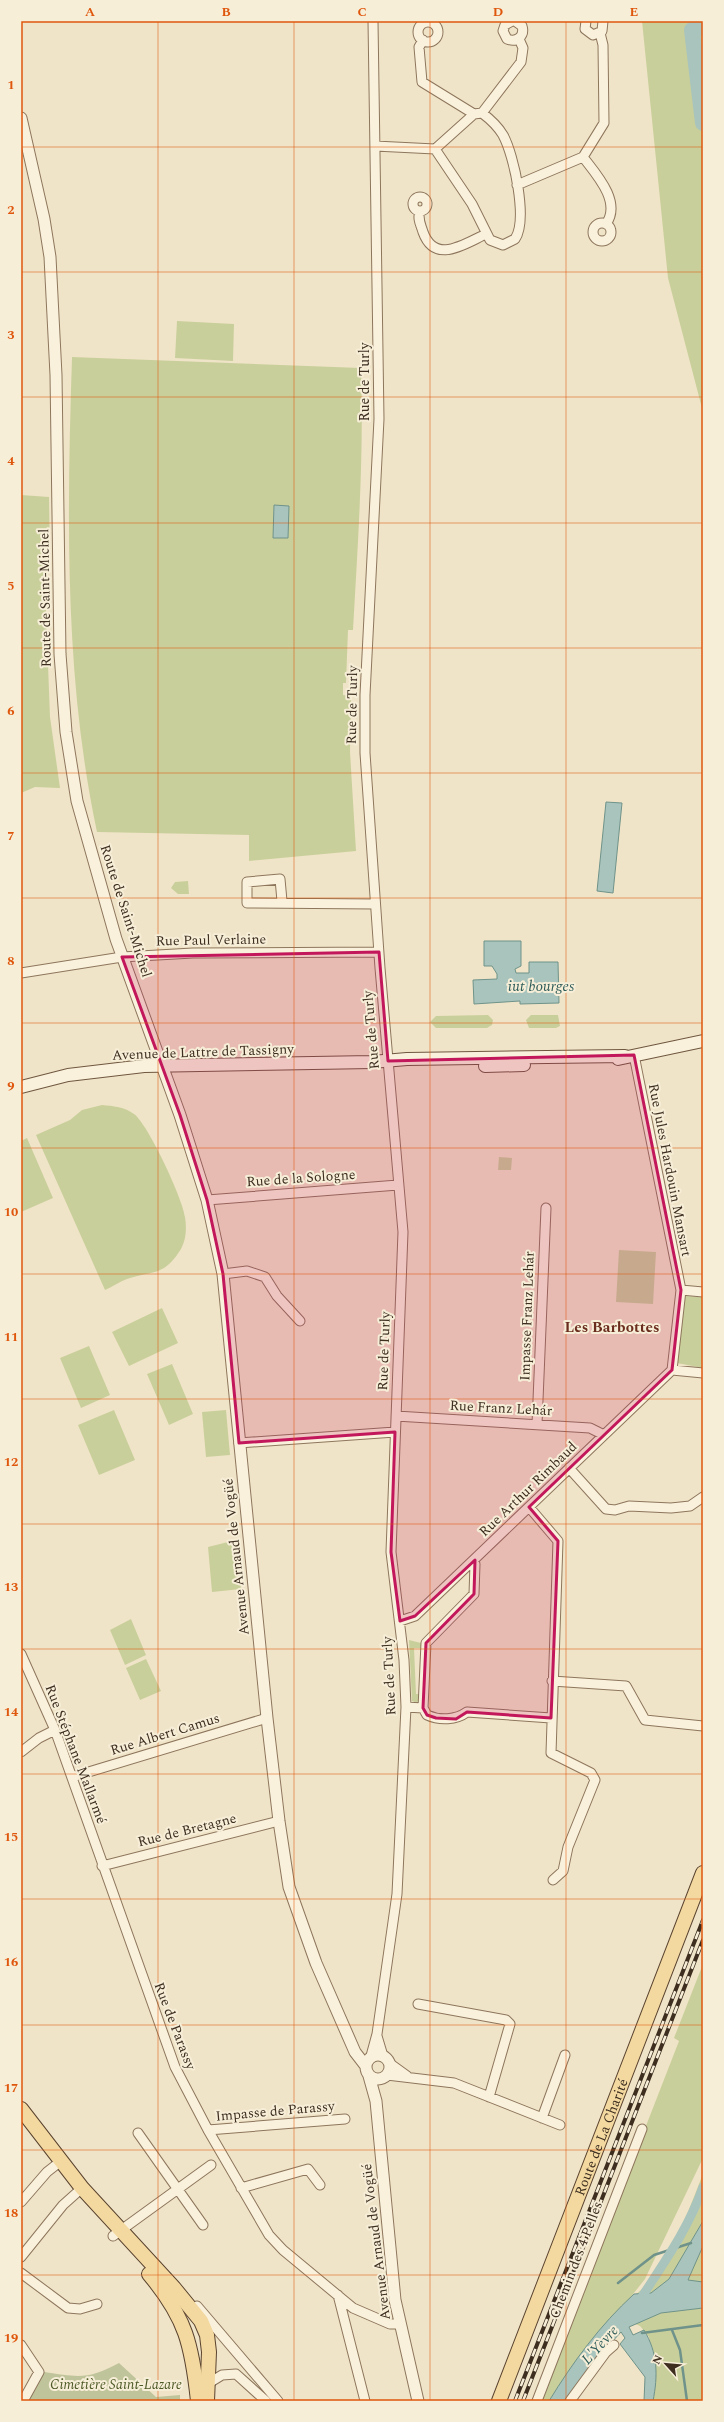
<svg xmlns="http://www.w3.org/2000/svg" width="724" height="2422" viewBox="0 0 724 2422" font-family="Spectral,serif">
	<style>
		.green { fill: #c9cf9b }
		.cemetery { fill: #bfc49a }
		.water { fill: #a9c4bc; stroke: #6f938a }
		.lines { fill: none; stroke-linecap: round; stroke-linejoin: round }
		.stream { stroke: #6f938a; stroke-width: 2.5 }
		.canal { stroke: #a9c4bc; stroke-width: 9 }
		.river { stroke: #a9c4bc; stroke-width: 16 }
		.minor-casing { stroke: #8d765c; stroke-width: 11 }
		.tertiary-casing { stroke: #8d765c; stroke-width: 13 }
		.secondary-casing { stroke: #6f573f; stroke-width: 14 }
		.primary-casing { stroke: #5b4430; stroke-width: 16 }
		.minor { stroke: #faf1dc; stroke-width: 9 }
		.tertiary { stroke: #faf1dc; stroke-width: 11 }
		.secondary { stroke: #faf1dc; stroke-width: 12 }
		.primary { stroke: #f3d9a0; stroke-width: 14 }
		.rail-casing { stroke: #3d2e20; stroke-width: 4 }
		.rail { stroke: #f7eed8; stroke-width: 2.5; stroke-dasharray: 8; stroke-linecap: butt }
		.marked { fill: #c2185b; fill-opacity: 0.2; stroke: #c2185b; stroke-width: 3; stroke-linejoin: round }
		.grid { fill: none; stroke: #df570d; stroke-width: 1; stroke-opacity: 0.55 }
		.labels { text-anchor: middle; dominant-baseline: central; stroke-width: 4; stroke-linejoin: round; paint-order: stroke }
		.street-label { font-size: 14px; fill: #3d2e20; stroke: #f7eed8 }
		.park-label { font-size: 14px; font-style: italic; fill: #4d5a26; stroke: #f7eed8 }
		.water-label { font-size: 15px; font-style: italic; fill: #2f5d5a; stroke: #f7eed8 }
		.neighbourhood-label { font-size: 15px; font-weight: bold; fill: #6b2e1e; stroke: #f7eed8 }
		.neatline { fill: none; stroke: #df570d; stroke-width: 1.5 }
		.grid-label { font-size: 13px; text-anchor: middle; font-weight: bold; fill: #df570d }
	</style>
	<rect width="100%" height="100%" fill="#f0e4c8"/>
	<path class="green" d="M642 21H703V412L668 278Z
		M177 321 234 324 233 361 175 358Z
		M72 357 361 368C364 455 358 542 353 630H348L346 683H343V695L351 696 350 752 356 851 249 861V835L97 832C64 677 67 515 72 357Z
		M21 495 49 497 50 558 44 559 50 717 60 788 35 787 21 793Z
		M188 881 189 894H178L171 888 175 882Z
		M488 1015 493 1020 492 1025 487 1028H436L430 1022 436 1016Z
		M531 1015H558L560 1026 556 1028H529L526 1020Z
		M102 1105C113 1106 125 1107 134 1114 148 1124 183 1199 185 1217 187 1229 186 1242 179 1252 163 1277 149 1271 127 1279 119 1282 112 1287 105 1290L36 1135 70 1120 82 1110Z
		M27 1138 53 1198 21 1212V1141Z
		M499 1157 512 1158 511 1170H498Z
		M619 1250 656 1252 653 1304 616 1302Z
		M685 1296 703 1297V1368L677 1363Z
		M162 1308 178 1343 129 1366 112 1332Z
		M89 1346 110 1395 81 1408 60 1358Z
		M172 1364 193 1414 169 1425 147 1374Z
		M114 1410 135 1460 99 1475 78 1425Z
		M226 1410 230 1455 206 1457 202 1412Z
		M236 1540 241 1589 212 1592 208 1547Z
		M131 1619 146 1655 125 1665 110 1630Z
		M409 1640 421 1643V1648H414L416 1694H421L417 1703 412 1701Z
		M146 1659 161 1691 140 1700 126 1668Z
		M703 1964V2158L645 2279 630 2298C666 2277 688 2211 703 2174V2401H650L652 2372 649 2337 640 2326 617 2316 553 2401H539L679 2041 674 2038Z"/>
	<path class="cemetery" d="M119 2363 156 2397 180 2395V2401H28L44 2372C78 2377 88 2380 119 2363Z"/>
	<path class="water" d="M274 505 289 506 288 538H273Z
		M606 802 622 803 613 893 597 891Z
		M484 941H521V966L515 969 516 973H529V962H558L559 1003 520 1004V1001L474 1004 473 980 497 979V974L492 966H484Z
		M703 2221V2246L688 2280 703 2282V2308L661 2313 629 2327 633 2335 644 2330C658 2353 658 2376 653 2401H644L645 2377 620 2344 625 2338 621 2332 589 2367 566 2401H549C573 2362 600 2325 634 2294L651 2293 669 2279Z"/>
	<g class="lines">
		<path class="stream" d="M618 2283 654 2255 691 2243
			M672 2330 680 2350 687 2401
			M642 2333 703 2325"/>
		<path class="canal" d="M638 2303C662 2265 688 2230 703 2187"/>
		<path class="river" d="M703 27 692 30 703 123"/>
		<g class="minor-casing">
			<path id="minor" d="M512 21 505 25 503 31 507 39C517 43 525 36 522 26L515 21
				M586 21 585 29 593 35 602 31 603 21
				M418 32a10 10 0 1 1 20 0a10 10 0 1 1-20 0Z
				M600 33 603 45 604 123 583 157C596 174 622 202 606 224
				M423 40 419 47 422 82 474 114
				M482 113 521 62 523 48 519 39
				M375 146 435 149 474 114 482 113C490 119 497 125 503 135 514 155 528 220 515 239L503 245 490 240 472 204 435 149
				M517 185 583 157
				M413 204a7 7 0 1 1 14 0a7 7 0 1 1-14 0Z
				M420 211C417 219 421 225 423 232 435 265 464 244 486 234
				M593 232a9 9 0 1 1 18 0a9 9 0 1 1-18 0Z
				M282 901 280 879 247 882V903L375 904
				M21 973 122 957 193 953 379 952
				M634 1055 681 1290 672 1370 703 1373
				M207 1200 398 1185
				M223 1274 247 1271 265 1277 277 1296 300 1321
				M681 1290 703 1292
				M396 1416 590 1428 604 1435
				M537 1424 546 1208
				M239 1443 395 1432
				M569 1468 606 1509 615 1510 629 1506 671 1508 690 1506 703 1497
				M529 1507 558 1541 551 1753 591 1773 595 1780 568 1847 563 1871 553 1880
				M400 1621 415 1616 672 1370
				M21 1654 55 1730 175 2067 208 2130 269 2235 283 2250 353 2308 390 2324H400
				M552 1681 626 1686 645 1720 703 1726
				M406 1707 423 1708 427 1715C440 1721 456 1720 467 1712L551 1718
				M423 1708 426 1643 474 1594 475 1564 473 1562
				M21 1752 39 1738 55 1730
				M72 1777 267 1718
				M102 1866 279 1821
				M418 2004 506 2020 510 2024 489 2097
				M377 2036 383 2056
				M371 2056 377 2034 397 1894 406 1707 404 1660 391 1552 403 1232 380 968 365 753V695L379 419 373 21
				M389 2063 407 2076
				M387 2075 454 2083 560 2125
				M542 2118 565 2055
				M208 2130 345 2119
				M138 2133 203 2225
				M241 2188 308 2169 320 2185
				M21 2202 47 2172 61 2161
				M113 2236 211 2165
				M21 2257 63 2205 82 2188
				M21 2273 68 2308 80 2309 97 2304
				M338 2295 365 2401
				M197 2306 278 2401
				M21 2345 39 2372 23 2401
				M209 2383 222 2375 236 2374 266 2401
				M537 2401 642 2129
				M570 2401 606 2352 614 2345"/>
		</g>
		<g class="tertiary-casing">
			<path id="tertiary" d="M21 118 44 219 50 257 56 375 60 654 66 732 77 801 116 939 180 1115 207 1200 223 1274 267 1718 279 1821 289 1887 316 1963 355 2052 365 2065
				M366 2067a12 12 0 1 1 24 0a12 12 0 1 1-24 0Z
				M369 2076 376 2101 395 2300 418 2401"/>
		</g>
		<g class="secondary-casing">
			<path id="secondary" d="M618 1059 703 1041
				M485 1066 524 1065
				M21 1087 68 1075 144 1066 372 1062 407 1059 625 1056"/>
		</g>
		<g class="primary-casing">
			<g id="primary">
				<path d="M21 2109 82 2188 174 2288 201 2321 207 2335 209 2352 207 2401"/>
				<path d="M149 2274C186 2318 192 2345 198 2401"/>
				<path id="s1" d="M499 2401 703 1873"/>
			</g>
		</g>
		<use href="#minor" class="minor"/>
		<use href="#tertiary" class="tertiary"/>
		<use href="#secondary" class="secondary"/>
		<use href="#primary" class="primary"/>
		<g class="rail-casing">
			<path id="rail" d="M515 2401 703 1920
				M523 2401 703 1940"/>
		</g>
		<use href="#rail" class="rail"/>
	</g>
	<path class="marked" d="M379 952 388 1061 634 1055 681 1290 672 1370 529 1507 558 1541 551 1718 467 1712 456 1719 436 1718 427 1715 423 1708 426 1643 474 1594 475 1560 415 1616 400 1621 391 1552 395 1432 239 1443 223 1274 207 1200 180 1115 122 957Z"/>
	<path class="grid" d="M158 21V2401M294 21V2401M430 21V2401M566 21V2401M21 147H703M21 272H703M21 397H703M21 523H703M21 648H703M21 773H703M21 898H703M21 1023H703M21 1148H703M21 1274H703M21 1399H703M21 1524H703M21 1649H703M21 1774H703M21 1899H703M21 2025H703M21 2150H703M21 2275H703"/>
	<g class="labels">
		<g class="street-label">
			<text transform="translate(364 382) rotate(-90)">Rue de Turly</text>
			<text transform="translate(45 598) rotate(-91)">Route de Saint-Michel</text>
			<text transform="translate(352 705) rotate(-89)">Rue de Turly</text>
			<text transform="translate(126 911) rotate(72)">Route de Saint-Michel</text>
			<text transform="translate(211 940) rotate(-1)">Rue Paul Verlaine</text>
			<text transform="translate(371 1030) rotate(-95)">Rue de Turly</text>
			<text transform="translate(203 1052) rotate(-2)">Avenue de Lattre de Tassigny</text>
			<text transform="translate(670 1170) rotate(79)">Rue Jules Hardouin Mansart</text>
			<text transform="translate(301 1178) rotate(-4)">Rue de la Sologne</text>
			<text transform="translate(527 1316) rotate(-88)">Impasse Franz Lehár</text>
			<text transform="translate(384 1351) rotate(-88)">Rue de Turly</text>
			<text transform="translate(501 1408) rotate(3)">Rue Franz Lehár</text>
			<text transform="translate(528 1489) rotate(-44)">Rue Arthur Rimbaud</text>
			<text transform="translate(236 1557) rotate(-96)">Avenue Arnaud de Vogüé</text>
			<text transform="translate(389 1676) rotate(-93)">Rue de Turly</text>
			<text transform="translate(165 1734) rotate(-17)">Rue Albert Camus</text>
			<text transform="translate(76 1754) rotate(69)">Rue Stéphane Mallarmé</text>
			<text transform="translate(187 1830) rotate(-14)">Rue de Bretagne</text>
			<text transform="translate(175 2026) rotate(69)">Rue de Parassy</text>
			<text transform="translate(275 2111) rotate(-5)">Impasse de Parassy</text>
			<text stroke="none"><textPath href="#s1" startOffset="283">Route de La Charité</textPath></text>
			<text transform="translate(376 2242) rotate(-97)">Avenue Arnaud de Vogüé</text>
			<text transform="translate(576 2260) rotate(-69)">Chemin des 4 Pelles</text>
		</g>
		<g class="park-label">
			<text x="116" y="2384">Cimetière Saint-Lazare</text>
		</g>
		<g class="water-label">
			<text x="541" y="986">iut bourges</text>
			<text transform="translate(600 2345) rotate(-48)">L'Yèvre</text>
		</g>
		<g class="neighbourhood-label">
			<text x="612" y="1327">Les Barbottes</text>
		</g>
	</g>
	<rect width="724" height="2422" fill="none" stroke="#f7eed8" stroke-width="44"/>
	<g transform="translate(666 2364) rotate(297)" stroke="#f7eed8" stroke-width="3" paint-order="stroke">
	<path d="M0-3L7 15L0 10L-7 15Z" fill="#3d2e20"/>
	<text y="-6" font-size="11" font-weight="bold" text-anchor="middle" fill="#3d2e20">N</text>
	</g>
	<rect x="22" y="22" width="680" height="2378" class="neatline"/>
	<g class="grid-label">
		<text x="90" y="16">A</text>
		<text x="226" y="16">B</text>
		<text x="362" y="16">C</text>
		<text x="498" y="16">D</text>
		<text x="634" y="16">E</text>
		<text x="11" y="89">1</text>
		<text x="11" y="214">2</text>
		<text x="11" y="339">3</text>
		<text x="11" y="465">4</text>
		<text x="11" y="590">5</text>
		<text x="11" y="715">6</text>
		<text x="11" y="840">7</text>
		<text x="11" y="965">8</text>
		<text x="11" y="1090">9</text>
		<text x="11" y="1216">10</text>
		<text x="11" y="1341">11</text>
		<text x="11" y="1466">12</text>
		<text x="11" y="1591">13</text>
		<text x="11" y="1716">14</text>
		<text x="11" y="1841">15</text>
		<text x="11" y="1966">16</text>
		<text x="11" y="2092">17</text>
		<text x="11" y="2217">18</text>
		<text x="11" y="2342">19</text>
	</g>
</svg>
